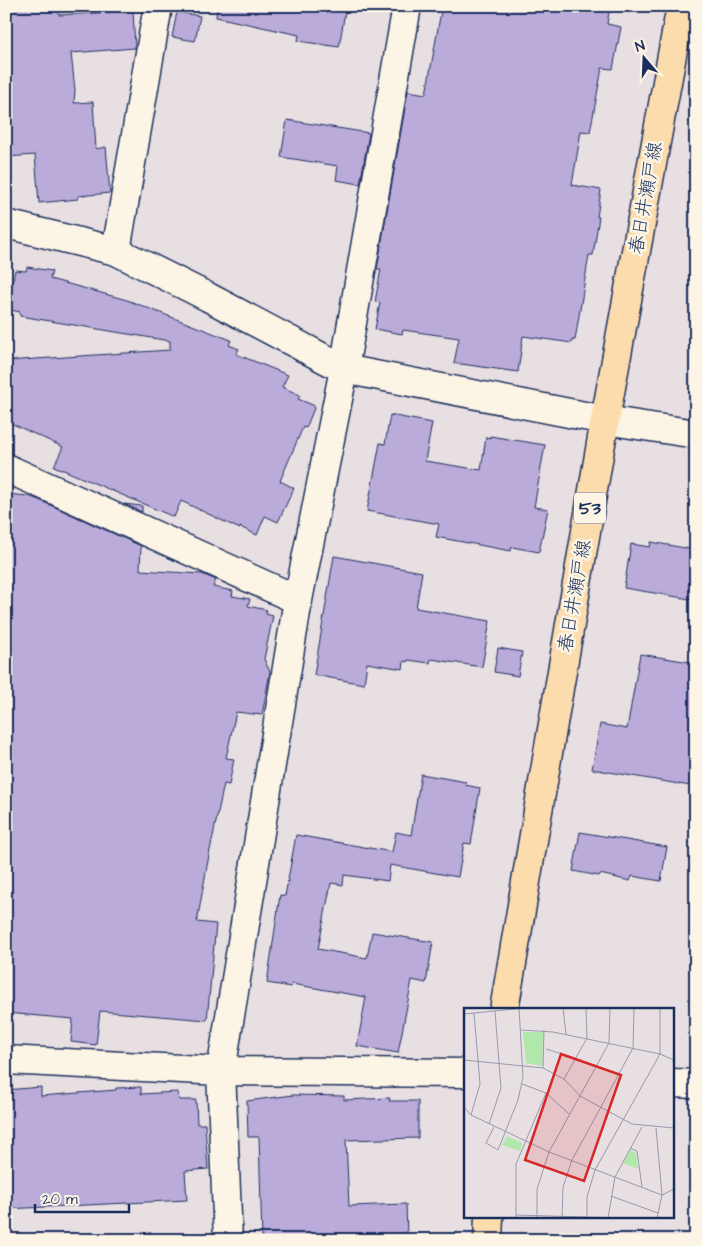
<svg xmlns="http://www.w3.org/2000/svg" width="702" height="1246" viewBox="0 0 702 1246" font-family="'Architects Daughter','Klee One',sans-serif">
	<style>
		.building { fill: #bbabdb; stroke: #1b2f5e }
		.lines { fill: none; stroke-linecap: round; stroke-linejoin: round }
		.minor-casing { stroke: #1b2f5e; stroke-width: 31 }
		.major-casing { stroke: #1b2f5e; stroke-width: 31 }
		.minor { stroke: #fcf5e5; stroke-width: 28 }
		.major { stroke: #fcdcac; stroke-width: 28 }
		.labels { text-anchor: middle; dominant-baseline: central; stroke-width: 5; stroke-linejoin: round; paint-order: stroke }
		.shield { fill: #fcf5e5; stroke: #5e6a86; stroke-width: 1 }
		.shield-label { font-size: 18px; font-weight: bold; fill: #1b2f5e }
		.street-label { font-size: 19px; fill: #1b2f5e; stroke: #fcf5e5 }
		.inset-road { fill: none; stroke: #9699ad; stroke-width: 1 }
		.view { fill: #d62828; fill-opacity: 0.15; stroke: #d62828; stroke-width: 2.5 }
		.inset-edge { fill: none; stroke: #1b2f5e; stroke-width: 2.5 }
	</style>
	<rect width="100%" height="100%" fill="#e8dfe2"/>
	<filter id="ink" filterUnits="userSpaceOnUse"><feTurbulence type="fractalNoise" baseFrequency=".02" numOctaves="2"/><feDisplacementMap in="SourceGraphic" scale="10" xChannelSelector="R" yChannelSelector="G"/><feConvolveMatrix kernelMatrix="1 2 1 2 8 2 1 2 1" color-interpolation-filters="sRGB"/></filter>
	<g filter="url(#ink)">
		<path class="building" d="M45 6H58L59 15 133 11 135 48 71 53 75 90 74 103 93 102 96 149 106 147 110 193 78 196V199L39 203 35 155 6 157V10Z
			M217 6H346L339 47 298 41 299 35 216 17Z
			M442 6H610L607 24 621 27 613 69 602 68 590 132 581 131 572 185 601 190 597 217H599L593 255H589L575 340H572V343L523 336 518 372 454 363 459 338 403 330 402 334 375 329 380 303 375 302 381 269H377L408 91 426 94Z
			M177 12 200 16 195 41 172 37Z
			M287 120 369 133 360 184 336 180 338 166 281 157Z
			M27 267 52 271 50 279 127 300 231 340 229 345 239 349 236 354 288 375 282 387 300 395 298 399 315 406 306 428 303 427 280 481 294 488 278 522 265 516 257 535 240 527V529L181 501 174 517 54 466 63 447 6 421V361L170 350V341L20 316V312L6 309V279L13 280 15 270 26 271Z
			M390 415 432 423 425 461 481 470 486 437 490 438V436L545 445 534 507 548 509 539 552 512 547 511 551 436 537 439 524 367 511 380 443 385 444Z
			M6 494 28 496 39 500 141 546 140 570 202 574 216 580 213 587 233 591 232 596 250 599 248 606 267 610 266 614 273 616 264 659 270 672 262 715 236 712 226 758 234 759 229 785 224 784 209 855 197 922 216 924 207 1020 100 1011 96 1045 71 1042 73 1019 6 1013Z
			M124 504 142 506V512Z
			M651 542 696 550V600L624 588 631 544 650 547Z
			M334 556 422 572 416 608 490 621 482 667 431 659 430 663 408 660 407 662 404 661 403 669 367 663 364 684 314 675Z
			M498 648 522 652 518 676 494 672Z
			M640 654 696 663V787L592 769 600 724 627 729Z
			M421 774 466 782 465 785 480 788 471 844 464 843 458 877 390 865 388 881 344 875 343 885 331 883 318 949 367 958 372 932 433 942 426 983 412 980 398 1053 357 1046 366 997 292 984 291 987 267 983 280 895 285 896 296 835 392 852 396 832 411 835Z
			M580 832 667 847 661 881 632 876 630 881 600 874 599 876 573 871Z
			M41 1087V1096L116 1090V1088L141 1087V1094L178 1092 179 1100H196L197 1124H205L208 1169 185 1171 187 1200 6 1209V1090Z
			M293 1095 344 1096V1100L390 1098 389 1101H418V1138L346 1140 349 1206 406 1204 407 1235 335 1240H262L259 1137H248L247 1101Z"/>
		<g class="lines">
			<g class="minor-casing">
				<path id="minor" d="M6 224 116 251 208 297 344 369 605 420 696 434
					M116 251 158 6
					M6 468 298 600
					M6 1060 221 1071 466 1073
					M673 1083 696 1084
					M228 1240 221 1071 298 600 344 369 407 6"/>
			</g>
			<g class="major-casing">
				<path id="major" d="M504 1010 605 420 681 6
					M488 1240 489 1217"/>
			</g>
			<use href="#minor" class="minor"/>
			<use href="#major" class="major"/>
		</g>
	</g>
	<g class="labels">
		<rect class="shield" x="574" y="492.5" width="32" height="31" rx="4"/>
		<g class="shield-label">
			<text x="590" y="508">53</text>
		</g>
		<g class="street-label">
			<text transform="translate(646 198) rotate(-80)">春日井瀬戸線</text>
			<text transform="translate(575 596) rotate(-80)">春日井瀬戸線</text>
		</g>
	</g>
	<g transform="translate(464 1008)">
		<rect width="210" height="210" fill="#e8dfe2"/>
		<path d="M59 24H79L78 58 62 55ZM43 128 58 135 56 143 38 137ZM166 142 172 145 174 161 159 155Z" fill="#b0e8ab"/>
		<path class="inset-road" d="M99 0 102 26M0 6 61 0M57 22 89 24 196 46 210 52M82 41 111 50M0 52 79 60 100 71 116 88 168 116 210 120M79 60 80 22M100 71 123 30 122 0M58 76 82 85 105 106M0 99 7 107 85 144 198 187 210 181M7 107 16 76 10 5M25 116 37 80 31 3M30 119 22 135 34 142 54 92 59 69 55 0M192 120 198 187 193 210M166 140 173 143 178 179M147 188 194 205M52 207 155 210M52 210V156L82 85M73 210V181L85 144 145 35 146 0M98 210 99 179 108 152 169 40 170 0M123 210V189L131 162 196 46V0M144 210 151 169 178 119"/>
		<path class="view" d="M97 46 157 67 120 173 61 152Z"/>
		<rect width="210" height="210" class="inset-edge"/>
	</g>
	<rect width="702" height="1246" fill="none" stroke="#fcf5e5" stroke-width="25"/>
	<rect x="12" y="12" width="677" height="1221" fill="none" stroke="#1b2f5e" stroke-width="2" filter="url(#ink)"/>
	<g transform="translate(644 58) rotate(341)" stroke="#fcf5e5" stroke-width="4" paint-order="stroke">
	<path d="M0-4L9 19L0 12L-9 19Z" fill="#1b2f5e"/>
	<text y="-8" font-size="14" font-weight="bold" text-anchor="middle" fill="#1b2f5e">N</text>
	</g>
	<path d="M35 1204v8h94v-8" fill="none" stroke="#1b2f5e" stroke-width="2.5"/>
	<text x="42" y="1204" font-size="15" fill="#1b2f5e" stroke="#fcf5e5" stroke-width="4" paint-order="stroke">20 m</text>
</svg>
